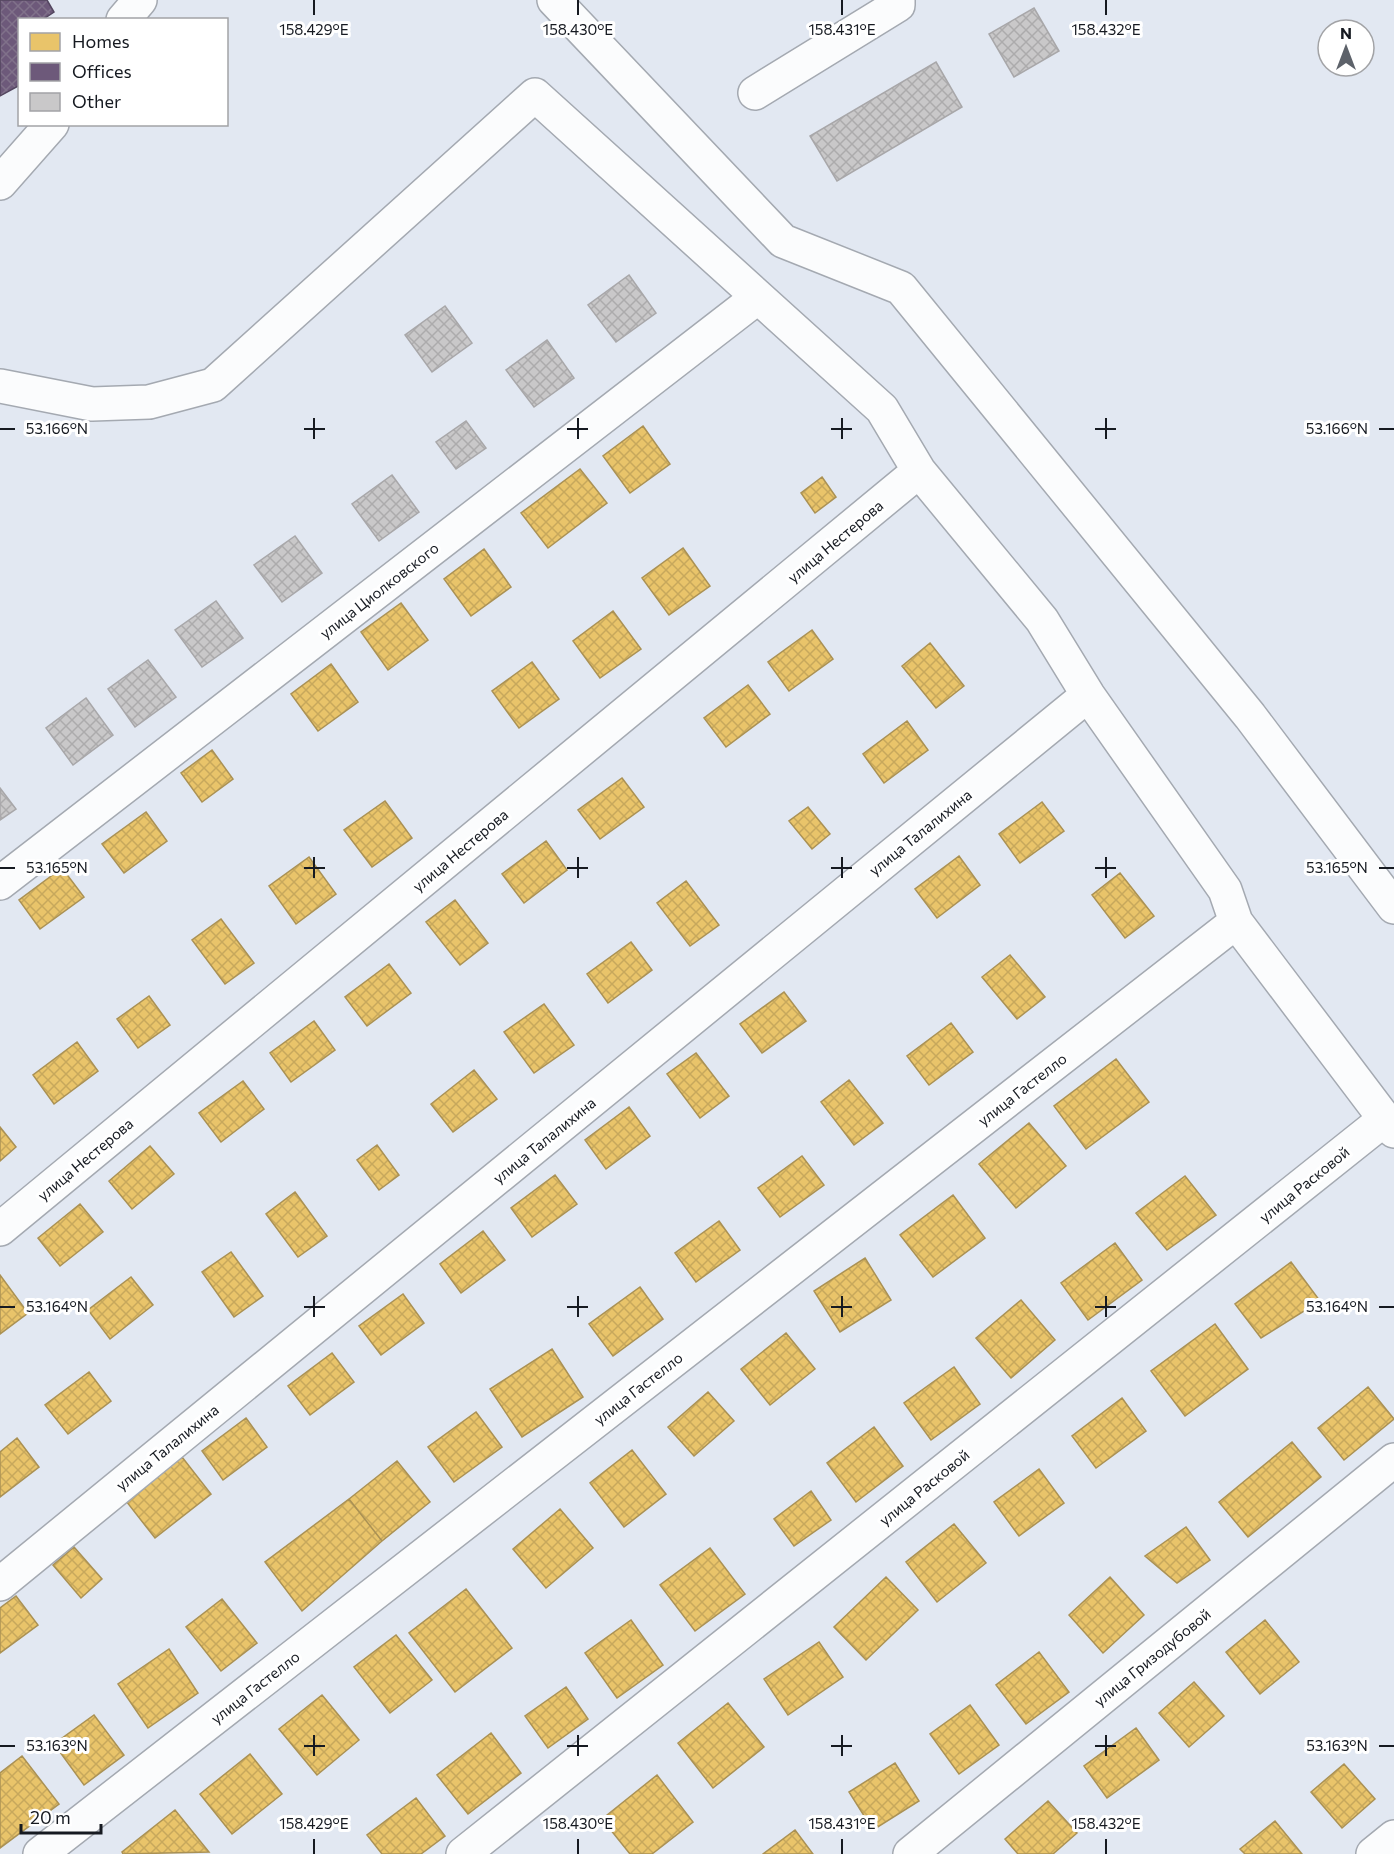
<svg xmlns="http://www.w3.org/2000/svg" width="1394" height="1854" viewBox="0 0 1394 1854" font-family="Commissioner,sans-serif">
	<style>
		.homes { fill: url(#homes-cross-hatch); stroke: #aa9154; stroke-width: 1.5 }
		.offices { fill: url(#offices-cross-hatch); stroke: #53465f; stroke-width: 1.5 }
		.building { fill: url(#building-cross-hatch); stroke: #a8a7a9; stroke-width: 1.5 }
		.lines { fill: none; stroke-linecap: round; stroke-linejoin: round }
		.minor-casing { stroke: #a4a9b1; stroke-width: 36 }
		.minor { stroke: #fbfcfd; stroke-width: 33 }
		.ticks { fill: none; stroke: #161a21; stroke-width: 2 }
		.labels { text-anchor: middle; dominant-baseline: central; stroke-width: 6; stroke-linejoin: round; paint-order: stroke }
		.street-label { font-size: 15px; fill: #161a21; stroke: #fff }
		.ticks-label { font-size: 15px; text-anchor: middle; fill: #161a21; stroke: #fff; stroke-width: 6; stroke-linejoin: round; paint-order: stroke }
	</style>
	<defs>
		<pattern id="homes-cross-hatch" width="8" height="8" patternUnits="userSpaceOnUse" patternTransform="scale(1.5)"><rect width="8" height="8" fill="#e9c46a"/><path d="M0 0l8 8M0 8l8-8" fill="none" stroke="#c7a85c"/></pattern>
		<pattern id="offices-cross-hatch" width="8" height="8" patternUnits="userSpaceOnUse" patternTransform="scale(1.5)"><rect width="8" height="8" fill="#6d597a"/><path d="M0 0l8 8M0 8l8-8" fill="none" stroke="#80718a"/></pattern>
		<pattern id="building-cross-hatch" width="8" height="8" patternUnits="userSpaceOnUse" patternTransform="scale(1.5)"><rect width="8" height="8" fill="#c9c8c9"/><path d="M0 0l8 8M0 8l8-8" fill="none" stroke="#acabac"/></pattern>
	</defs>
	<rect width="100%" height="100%" fill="#e2e8f2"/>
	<path class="homes" d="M643 426 670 464 630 493 603 456Z
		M580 469 607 503 548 548 521 513Z
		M822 477 836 497 815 513 801 493Z
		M683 548 710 586 669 615 642 578Z
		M484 549 511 587 471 616 444 579Z
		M401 603 428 640 388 670 361 632Z
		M613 611 641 649 600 678 573 641Z
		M812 630 833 659 789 691 768 662Z
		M930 643 964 686 936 708 902 666Z
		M532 662 559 699 519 728 492 691Z
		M331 664 358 702 318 731 291 694Z
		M748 685 770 714 726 747 704 718Z
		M907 721 928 750 884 783 863 754Z
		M212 750 233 779 202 802 181 773Z
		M622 778 644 807 600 839 578 810Z
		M385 801 412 838 372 867 344 830Z
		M1042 802 1064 831 1020 863 999 834Z
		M808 807 830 834 812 849 789 821Z
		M146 812 167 841 124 873 102 844Z
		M546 841 567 870 524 903 502 874Z
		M959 856 980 885 937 918 915 889Z
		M309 857 336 894 296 924 269 886Z
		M62 868 84 897 40 929 19 900Z
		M1120 873 1154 916 1125 938 1092 895Z
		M686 881 719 925 690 946 657 903Z
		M455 900 488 943 460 965 426 922Z
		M221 919 254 963 225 984 192 940Z
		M631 942 652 970 608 1003 587 974Z
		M1010 955 1045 997 1017 1019 982 977Z
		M389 964 411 993 367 1026 345 997Z
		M784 992 806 1021 762 1053 740 1024Z
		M149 996 170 1025 138 1048 117 1019Z
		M544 1004 574 1045 534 1073 504 1032Z
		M314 1021 335 1050 291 1082 270 1053Z
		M951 1023 973 1052 929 1085 907 1056Z
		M77 1042 98 1071 54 1104 33 1075Z
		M696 1053 729 1096 700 1118 667 1074Z
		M1116 1059 1149 1102 1086 1149 1054 1106Z
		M474 1070 497 1099 453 1132 431 1104Z
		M849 1080 883 1123 854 1145 821 1102Z
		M243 1081 264 1109 221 1142 199 1113Z
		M629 1107 650 1136 606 1169 585 1140Z
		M1029 1123 1066 1166 1016 1208 979 1164Z
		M0 1127 16 1147 0 1161Z
		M377 1145 399 1175 379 1190 357 1160Z
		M150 1146 174 1174 132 1209 109 1181Z
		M802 1156 824 1185 780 1217 758 1188Z
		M555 1175 577 1204 532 1237 511 1208Z
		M1185 1176 1216 1215 1167 1250 1136 1213Z
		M295 1192 327 1236 298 1257 266 1214Z
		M953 1195 985 1238 933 1277 900 1235Z
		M80 1204 103 1232 60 1266 38 1238Z
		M719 1221 740 1250 696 1282 675 1253Z
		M483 1231 505 1260 461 1293 440 1264Z
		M1115 1243 1142 1280 1088 1320 1061 1283Z
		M231 1252 263 1296 234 1317 202 1272Z
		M865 1258 891 1300 840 1332 814 1291Z
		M1291 1262 1320 1301 1261 1338 1235 1304Z
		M0 1275 28 1313 0 1334Z
		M131 1277 153 1305 110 1339 88 1310Z
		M640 1287 663 1319 613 1356 589 1324Z
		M403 1294 424 1323 381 1355 359 1326Z
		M1021 1300 1055 1340 1011 1378 976 1338Z
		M1215 1324 1248 1369 1185 1416 1151 1371Z
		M786 1333 815 1369 770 1405 741 1369Z
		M552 1349 583 1397 522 1437 490 1389Z
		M332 1353 354 1382 310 1415 288 1386Z
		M954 1367 980 1404 931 1440 904 1403Z
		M89 1372 111 1401 68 1434 45 1405Z
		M1368 1387 1394 1419 1344 1460 1318 1428Z
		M708 1392 734 1421 694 1456 668 1427Z
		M1122 1398 1146 1431 1096 1468 1072 1436Z
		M476 1412 502 1447 454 1482 428 1447Z
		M246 1418 267 1447 223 1480 202 1451Z
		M874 1427 903 1466 856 1502 827 1463Z
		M17 1438 39 1467 0 1497V1452Z
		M1292 1442 1321 1477 1248 1537 1219 1502Z
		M632 1450 666 1494 624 1527 590 1483Z
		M182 1457 211 1494 155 1538 126 1501Z
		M397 1461 430 1502 382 1541 349 1499Z
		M1039 1469 1064 1503 1019 1536 994 1502Z
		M811 1491 831 1520 794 1546 774 1519Z
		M349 1499 382 1541 302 1611 265 1562Z
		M560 1509 593 1548 546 1588 513 1549Z
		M954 1524 986 1563 937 1602 906 1562Z
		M1186 1527 1210 1560 1177 1583 1145 1556Z
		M74 1547 102 1579 81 1598 53 1565Z
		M710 1548 745 1594 695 1631 660 1585Z
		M886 1577 918 1610 866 1660 834 1627Z
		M1110 1577 1144 1615 1103 1653 1069 1615Z
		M466 1589 512 1648 455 1692 409 1633Z
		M16 1596 38 1625 0 1653V1608Z
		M222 1599 257 1643 221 1671 186 1627Z
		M631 1620 663 1665 617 1698 585 1653Z
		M1265 1620 1299 1662 1260 1694 1226 1652Z
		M396 1635 432 1680 390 1713 354 1667Z
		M819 1642 843 1677 788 1715 764 1679Z
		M169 1649 198 1693 148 1728 118 1684Z
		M1039 1652 1069 1692 1026 1724 996 1685Z
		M1194 1682 1224 1716 1189 1747 1159 1713Z
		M566 1687 588 1719 548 1748 525 1716Z
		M322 1695 359 1740 317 1775 279 1729Z
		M728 1703 764 1747 713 1788 678 1743Z
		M970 1705 999 1745 959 1774 930 1734Z
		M94 1715 124 1755 84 1785 54 1744Z
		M1136 1728 1159 1760 1107 1798 1084 1766Z
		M491 1733 521 1773 468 1814 437 1775Z
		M250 1754 282 1794 232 1834 200 1794Z
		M22 1756 59 1804 0 1848V1773Z
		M895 1763 919 1801 873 1830 849 1792Z
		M1344 1764 1375 1799 1342 1828 1311 1792Z
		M657 1775 693 1822 652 1854H630L602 1819Z
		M416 1798 445 1836 421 1854H382L367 1835Z
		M1048 1801 1077 1833 1053 1854H1018L1005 1839Z
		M175 1810 209 1852 123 1854 122 1852Z
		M1275 1821 1302 1854H1245L1240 1849Z
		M795 1830 813 1854H763Z"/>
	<path class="offices" d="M0 0H47L54 12 42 20H20V85L0 96Z"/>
	<path class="building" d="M1034 8 1059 51 1014 77 989 34Z
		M936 62 962 107 837 181 810 136Z
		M629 275 656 313 616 342 588 305Z
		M445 306 472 343 432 372 405 335Z
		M547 340 574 378 534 407 506 370Z
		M466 421 486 448 456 469 436 442Z
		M392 475 419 512 379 541 352 504Z
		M295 536 322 573 282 602 254 565Z
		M216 601 243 638 202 667 175 630Z
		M148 660 176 697 135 727 108 689Z
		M86 698 113 735 73 765 46 728Z
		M0 788 16 809 0 820Z"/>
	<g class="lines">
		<g class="minor-casing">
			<path id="minor" d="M554 0 783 241 901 288 1250 716 1394 907
				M123 20 140 0
				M755 93 898 5V0
				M0 183 52 124
				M0 386 92 404 149 402 213 385 535 95 882 409 919 471 1042 620 1088 695 1225 890 1236 922 1394 1131
				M0 883 758 297
				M0 1229 919 471
				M0 1584 1088 695
				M40 1854 1236 922
				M463 1854 1385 1119
				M910 1854 1394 1460
				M1373 1854 1394 1837"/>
		</g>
		<use href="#minor" class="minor"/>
	</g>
	<path class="ticks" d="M314 0V15M578 0V15M842 0V15M1106 0V15M314 418V439M578 418V439M842 418V439M1106 418V439M0 429H15M304 429H325M567 429H588M831 429H852M1095 429H1116M1379 429H1394M314 857V878M578 857V878M842 857V878M1106 857V878M0 868H15M304 868H325M567 868H588M831 868H852M1095 868H1116M1379 868H1394M314 1296V1317M578 1296V1317M842 1296V1317M1106 1296V1317M0 1307H15M304 1307H325M567 1307H588M831 1307H852M1095 1307H1116M1379 1307H1394M314 1735V1756M578 1735V1756M842 1735V1756M1106 1735V1756M0 1746H15M304 1746H325M567 1746H588M831 1746H852M1095 1746H1116M1379 1746H1394M314 1839V1854M578 1839V1854M842 1839V1854M1106 1839V1854"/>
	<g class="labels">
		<g class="street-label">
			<text transform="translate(835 541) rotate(-40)">улица Нестерова</text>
			<text transform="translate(379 590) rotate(-38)">улица Циолковского</text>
			<text transform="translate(920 832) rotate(-39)">улица Талалихина</text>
			<text transform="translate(460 850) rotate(-40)">улица Нестерова</text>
			<text transform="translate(1022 1089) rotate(-38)">улица Гастелло</text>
			<text transform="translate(544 1140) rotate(-39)">улица Талалихина</text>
			<text transform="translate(85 1159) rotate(-40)">улица Нестерова</text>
			<text transform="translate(1304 1184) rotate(-39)">улица Расковой</text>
			<text transform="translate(638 1388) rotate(-38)">улица Гастелло</text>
			<text transform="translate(167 1447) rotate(-39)">улица Талалихина</text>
			<text transform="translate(924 1487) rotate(-39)">улица Расковой</text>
			<text transform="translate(1152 1657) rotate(-39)">улица Гризодубовой</text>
			<text transform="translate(255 1687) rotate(-38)">улица Гастелло</text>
		</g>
	</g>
	<g class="ticks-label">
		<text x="314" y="35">158.429°E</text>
		<text x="578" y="35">158.430°E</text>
		<text x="842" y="35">158.431°E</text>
		<text x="1106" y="35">158.432°E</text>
		<text x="57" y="434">53.166°N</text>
		<text x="1337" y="434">53.166°N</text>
		<text x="57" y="873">53.165°N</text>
		<text x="1337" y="873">53.165°N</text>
		<text x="57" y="1312">53.164°N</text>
		<text x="1337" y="1312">53.164°N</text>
		<text x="57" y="1751">53.163°N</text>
		<text x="1337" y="1751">53.163°N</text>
		<text x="314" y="1829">158.429°E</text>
		<text x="578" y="1829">158.430°E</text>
		<text x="842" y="1829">158.431°E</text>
		<text x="1106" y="1829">158.432°E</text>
	</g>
	<rect x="18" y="18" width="210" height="108" fill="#ffffff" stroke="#a2a3a6" stroke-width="1.5"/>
	<rect x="30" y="33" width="30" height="18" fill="#e9c46a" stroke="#a2a3a6" stroke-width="1.5"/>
	<text x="72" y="48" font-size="18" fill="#161a21">Homes</text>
	<rect x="30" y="63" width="30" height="18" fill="#6d597a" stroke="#a2a3a6" stroke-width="1.5"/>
	<text x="72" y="78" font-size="18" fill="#161a21">Offices</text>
	<rect x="30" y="93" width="30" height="18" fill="#c9c8c9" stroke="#a2a3a6" stroke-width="1.5"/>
	<text x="72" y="108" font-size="18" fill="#161a21">Other</text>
	<g transform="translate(1346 48)"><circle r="28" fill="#ffffff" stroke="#a2a3a6" stroke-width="1.5"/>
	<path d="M0-4.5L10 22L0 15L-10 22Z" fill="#5d626a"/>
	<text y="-9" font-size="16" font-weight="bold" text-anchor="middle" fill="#161a21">N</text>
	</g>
	<path d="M21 1824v9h80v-9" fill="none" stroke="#161a21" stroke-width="3"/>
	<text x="30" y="1824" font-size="18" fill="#161a21" stroke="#ffffff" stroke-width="4.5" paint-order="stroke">20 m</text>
</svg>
